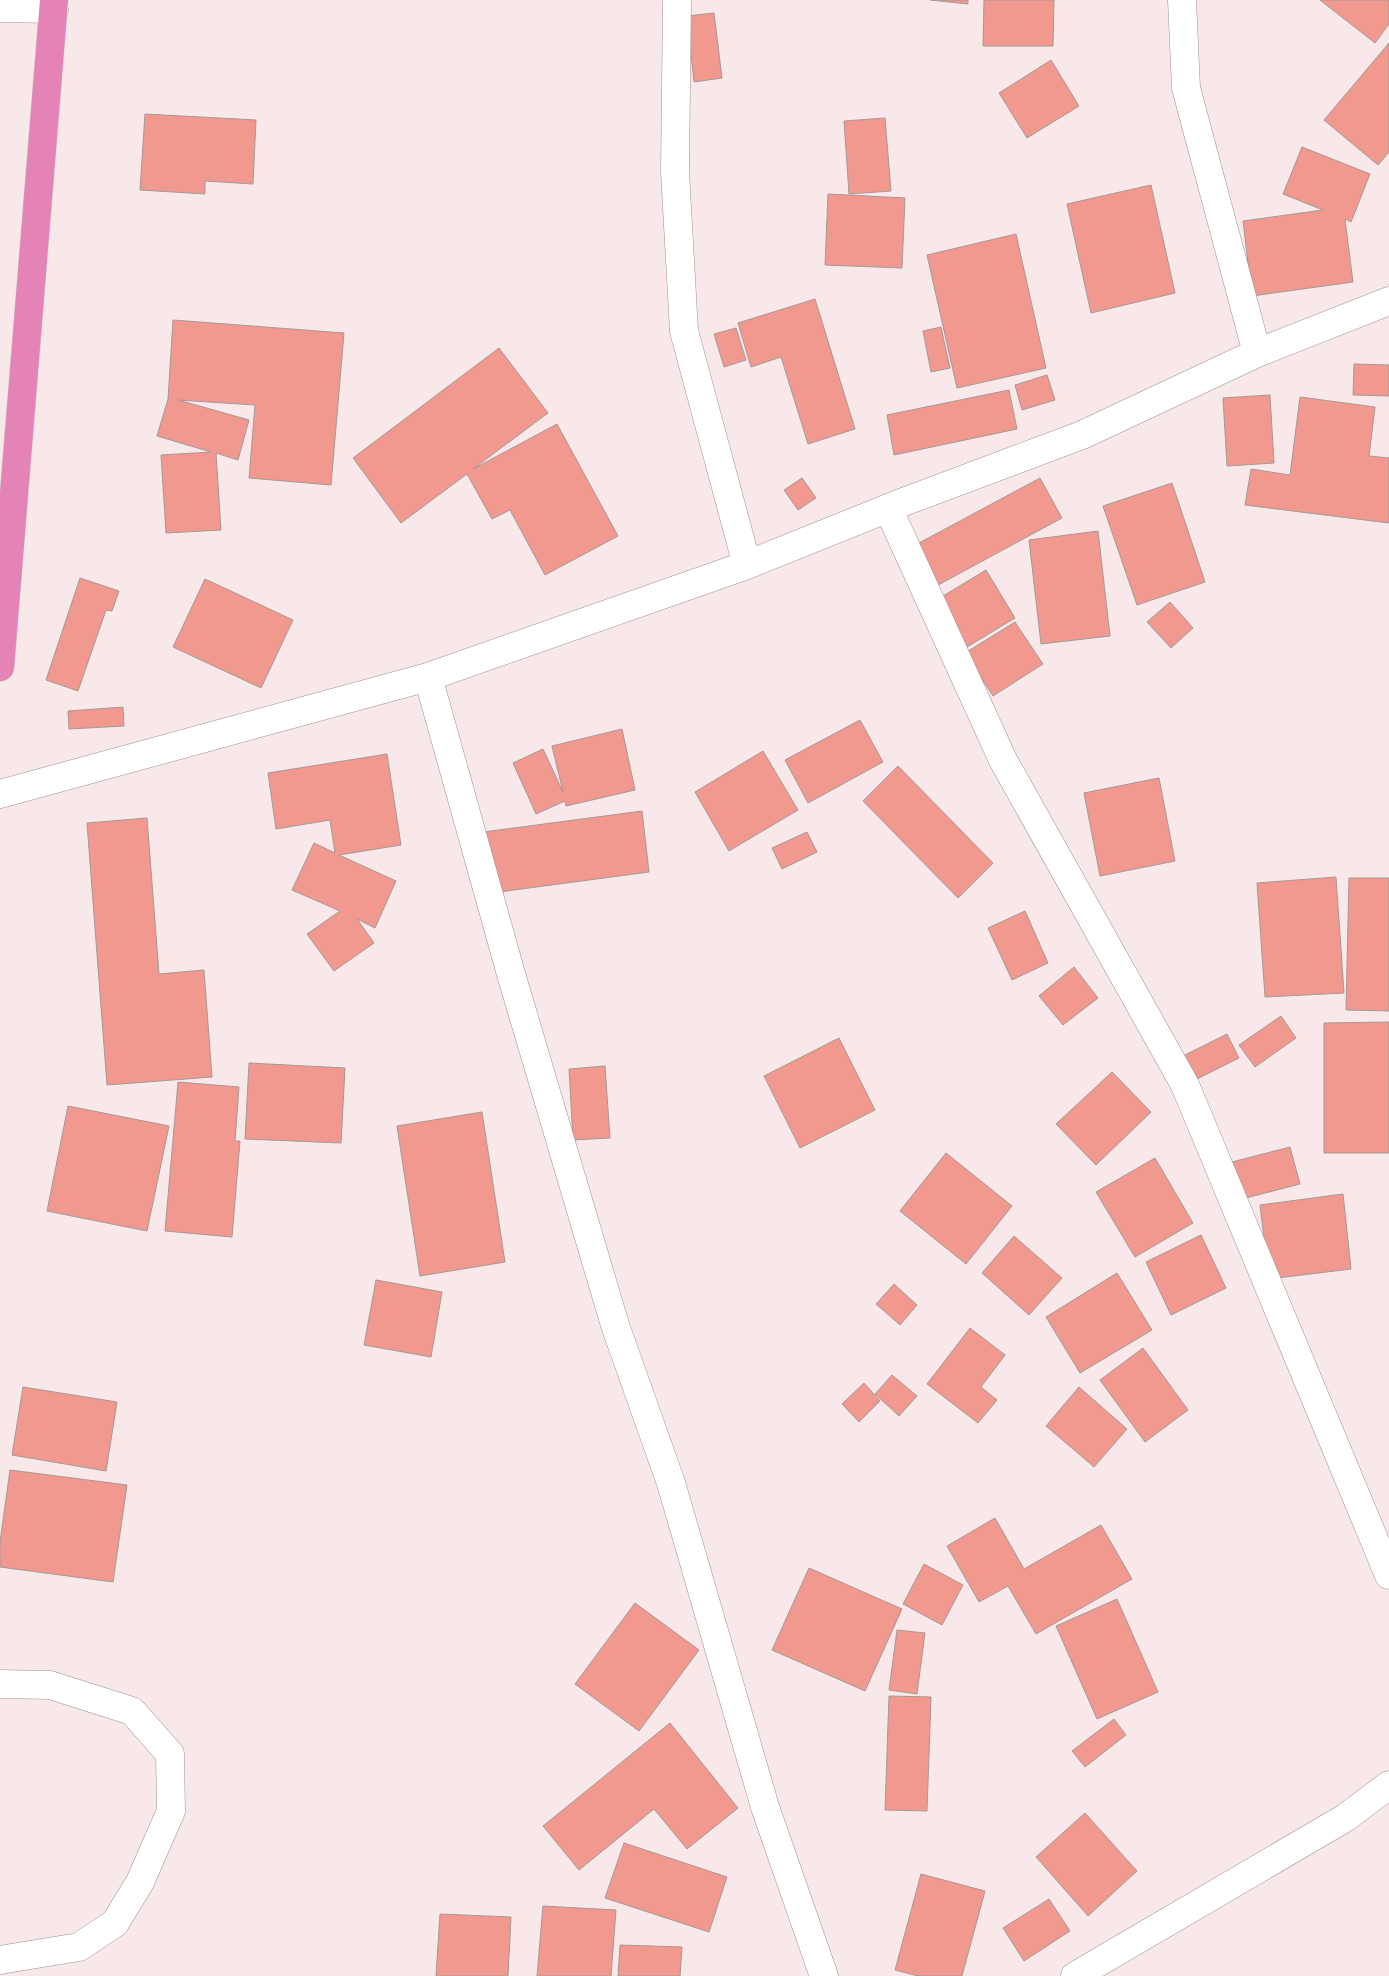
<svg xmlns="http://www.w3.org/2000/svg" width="1389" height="1976" viewBox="0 0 1389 1976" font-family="Roboto,sans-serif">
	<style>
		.building { fill: #f1998f; stroke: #a79795 }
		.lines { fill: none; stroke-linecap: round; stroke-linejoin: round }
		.minor-casing { stroke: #9e8f91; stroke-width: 29 }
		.highway-casing { stroke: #cecdcd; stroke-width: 29 }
		.minor { stroke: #fff; stroke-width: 28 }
		.highway { stroke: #e483b5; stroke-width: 28 }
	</style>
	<rect width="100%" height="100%" fill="#f9e8ea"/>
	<path class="building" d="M930 0H968V4Z
		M984 0H1054L1053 46H983Z
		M1320 0H1389V24L1375 43Z
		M714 13 722 78 694 82 687 16Z
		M1389 43V152L1378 165 1324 120Z
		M1051 60 1079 106 1027 138 999 93Z
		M145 114 256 120 253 184 205 181V194L140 190Z
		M885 118 891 191 849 194 844 121Z
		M1302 147 1370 174 1351 222 1345 219 1353 282 1252 296 1243 221 1323 210 1283 194Z
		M1151 185 1175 293 1091 313 1067 204Z
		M828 194 905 198 902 268 825 265Z
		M1016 234 1046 368 957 388 927 255Z
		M815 299 855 429 808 444 781 357 751 367 738 323Z
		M173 320 344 333 331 485 249 478 255 405 178 400 249 420 238 460 216 453 221 530 166 533 161 455 211 452 157 436 168 399Z
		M941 327 950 368 931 372 923 331Z
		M736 328 746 360 724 367 714 334Z
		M499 348 548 413 473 469 557 424 618 536 545 575 510 510 492 519 467 474 401 523 353 458Z
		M1354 364 1389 365V396L1353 395Z
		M1047 375 1055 400 1022 410 1015 385Z
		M1009 390 1017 429 894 455 887 415Z
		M1270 395 1274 463 1227 466 1223 398Z
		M1300 397 1375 407 1369 456 1389 458V523L1245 505 1251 469 1290 475Z
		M802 478 816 498 798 510 784 490Z
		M1040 478 1062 518 927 591 906 550Z
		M1172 483 1205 582 1137 605 1103 506Z
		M1098 531 1110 636 1041 644 1029 540Z
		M986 570 1015 618 967 647 938 599Z
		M80 578 119 591 112 611 106 610 78 691 46 680Z
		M205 579 293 620 261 688 173 647Z
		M1170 602 1193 628 1171 648 1147 622Z
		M1015 622 1043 664 993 696 965 653Z
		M123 707 124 726 69 729 68 711Z
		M860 720 883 762 808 803 785 760Z
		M622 729 635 790 566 806 565 801 536 814 513 763 543 749 563 792 552 746Z
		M763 751 798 810 729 851 695 792Z
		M387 754 401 845 339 855 396 881 375 928 357 919 374 943 334 971 307 934 340 911 292 890 314 843 335 853 330 820 276 829 268 773Z
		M898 766 993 863 958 898 863 801Z
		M1159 778 1175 861 1100 876 1084 793Z
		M642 811 649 872 484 894 476 833Z
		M147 818 159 974 204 970 212 1077 107 1085 87 823Z
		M807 832 817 852 782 869 772 848Z
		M1336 877 1344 993 1265 997 1257 883Z
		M1349 878H1389V1011L1346 1010Z
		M1025 911 1048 963 1012 980 988 928Z
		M1074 967 1098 998 1063 1025 1039 996Z
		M1281 1016 1296 1038 1255 1067 1239 1045Z
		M1389 1022V1153H1324V1023Z
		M1227 1034 1239 1058 1193 1081 1181 1057Z
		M839 1038 875 1110 800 1148 764 1076Z
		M249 1063 345 1068 341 1143 245 1139Z
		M605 1066 610 1138 573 1140 569 1069Z
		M1112 1072 1151 1112 1096 1165 1056 1124Z
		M178 1082 239 1087 235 1141H240L232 1237 165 1231Z
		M68 1106 169 1126 147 1231 47 1211Z
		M482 1112 505 1262 420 1276 397 1126Z
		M1290 1147 1300 1184 1242 1199 1232 1162Z
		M946 1153 1012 1206 966 1264 900 1211Z
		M1155 1158 1193 1223 1135 1257 1096 1192Z
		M1343 1194 1351 1269 1269 1279 1260 1205Z
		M1201 1235 1226 1288 1171 1315 1146 1262Z
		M1014 1236 1062 1278 1029 1315 982 1273Z
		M1117 1273 1152 1330 1080 1373 1046 1317Z
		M376 1280 442 1292 431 1357 364 1345Z
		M894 1284 917 1305 900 1325 876 1304Z
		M970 1328 1005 1355 981 1387 997 1400 978 1423 927 1384Z
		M1143 1348 1188 1410 1145 1442 1100 1380Z
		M892 1375 917 1396 899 1416 875 1394Z
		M864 1383 880 1401 859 1422 842 1404Z
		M23 1387 117 1402 106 1471 12 1455Z
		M1079 1387 1127 1429 1094 1467 1046 1426Z
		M10 1470 127 1485 113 1582 0 1567V1542Z
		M995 1518 1024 1569 1101 1525 1132 1579 1036 1634 1008 1586 979 1602 947 1546Z
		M924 1564 963 1585 942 1625 903 1604Z
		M809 1568 902 1609 865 1691 772 1650Z
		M1117 1599 1158 1692 1097 1719 1056 1626Z
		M635 1603 699 1650 639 1731 575 1684Z
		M897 1630 925 1633 917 1694 889 1690Z
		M889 1696 931 1697 927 1811 885 1810Z
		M1114 1719 1126 1735 1085 1767 1072 1751Z
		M670 1723 738 1808 687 1849 654 1809 579 1870 543 1826Z
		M1085 1813 1137 1871 1088 1916 1036 1857Z
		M624 1843 727 1877 709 1932 605 1898Z
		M921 1874 985 1891 962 1976H918L895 1970Z
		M1049 1899 1070 1931 1024 1961 1003 1928Z
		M543 1906 616 1910 611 1976H537Z
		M440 1914 511 1917 508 1976H436Z
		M620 1945 682 1947 680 1976H618Z"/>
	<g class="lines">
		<g class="minor-casing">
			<path id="minor" d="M677 0 675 172 684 331 747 565
				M1182 0 1186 88 1257 353
				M0 8 54 9
				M888 508 1003 760 1185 1085 1389 1575
				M428 677 511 974 615 1325 671 1483 765 1807 824 1976
				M0 794 428 677 747 565 906 501 1082 435 1257 353 1389 301
				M0 1684 50 1685 132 1711 170 1754 171 1811 140 1882 115 1923 79 1947 0 1960
				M1075 1976 1345 1818 1389 1785"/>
		</g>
		<g class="highway-casing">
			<path id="highway" d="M0 667 54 0"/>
		</g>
		<use href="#minor" class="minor"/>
		<use href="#highway" class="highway"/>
	</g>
</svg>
